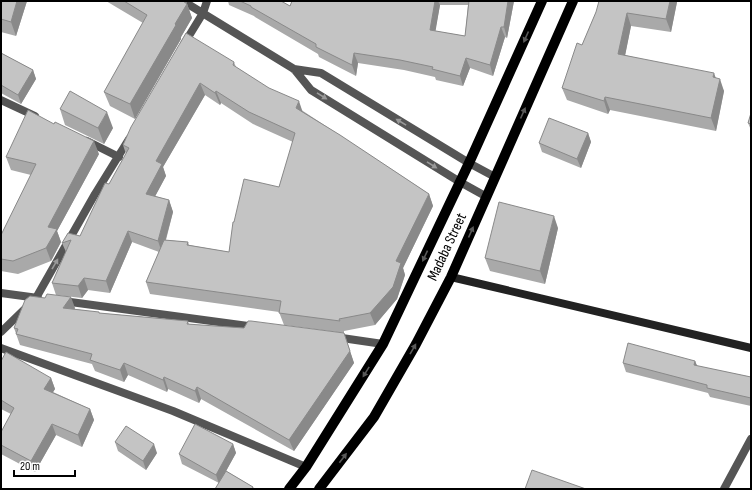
<svg xmlns="http://www.w3.org/2000/svg" width="752" height="490" viewBox="0 0 752 490" font-family="'Sofia Sans Condensed',sans-serif">
	<style>
		.lines { fill: none; stroke-linecap: round; stroke-linejoin: round }
		.street { stroke: #555; stroke-width: 8 }
		.secondary { stroke: #222; stroke-width: 8 }
		.primary { stroke: #000; stroke-width: 10 }
		.wall { fill: #a9a9a9; fill-rule: evenodd }
		.shaded-wall { fill: #898989 }
		.building { fill: #c4c4c4; stroke: #898989 }
		.oneway { fill: #595959 }
		.oneway2 { fill: #999 }
		.labels { text-anchor: middle; dominant-baseline: central; stroke-width: 3; stroke-linejoin: round; paint-order: stroke }
		.street-label { font-size: 15px; fill: #000; stroke: #fff }
	</style>
	<rect width="100%" height="100%" fill="#fff"/>
	<g class="lines">
		<path class="street" d="M183 1 294 69 311 90 460 182 487 197
			M184 44 203 13 207 1
			M294 69 321 73 469 163 495 177
			M1 100 35 116
			M87 141 119 157
			M1 293 38 298
			M63 301 256 327
			M1 332 36 298 95 194 129 139
			M335 337 383 344
			M1 348 173 411 306 467
			M724 489 751 439"/>
		<path class="secondary" d="M451 277 751 348"/>
		<path class="primary" d="M289 489 306 467 383 344 469 163 542 1
			M319 489 374 417 416 344 451 277 573 1"/>
	</g>
	<path class="wall" d="M1 1H27L16 36 1 32Z
		M106 1H186L192 18 181 37V39L135 119 110 106 104 92 143 23Z
		M228 1H281L290 6 292 1H514L507 38 505 37 493 76 470 68 463 86 436 80 435 77 404 70 358 63 356 76 319 57 318 54 255 17 254 16 229 5ZM440 5H468L465 36 435 31Z
		M677 2 671 32 631 26 625 55 716 78 724 91 716 131 610 110 608 114 567 100 562 88 582 45 596 12Z
		M1 53 33 70 36 79 21 104 1 93Z
		M234 62 236 67 429 194 433 206 403 268 405 275 397 299 375 325 344 331V333L284 325 279 312 150 294 146 282 159 252 132 242 110 293 88 290 82 298 56 295 52 283 66 252 62 243 80 236 126 154 123 145 131 127ZM205 95 220 105 221 103 253 124 293 142 279 187 234 222 229 252 189 245 188 242 166 240 173 212 169 200 155 196 166 176 163 167Z
		M60 109 113 128 104 144 65 125Z
		M751 113V130L748 123Z
		M588 133 591 142 581 168 542 152 539 143Z
		M99 154 57 231 61 242 51 261 18 274 1 271V235L31 175 11 170 6 157Z
		M558 228 545 284 490 271 485 258Z
		M75 308V309L99 313 188 321 189 324 348 345 354 363 294 451 201 399 199 403 168 389 167 392 128 375 124 382 95 371 92 364 20 345 14 328Z
		M1 361 51 378 55 389 53 392 90 409 94 420 82 447 56 435 35 472 1 454V432L11 414 1 409Z
		M695 361 697 366 751 377V406L710 397 708 393 626 372 623 363Z
		M115 442 157 453 146 470 118 451Z
		M233 444 236 453 226 471 253 487 254 489H215L219 483 182 464 179 454Z"/>
	<path class="shaded-wall" d="M17 1H27L16 36 11 22Z
		M183 1H186L192 18 181 37V39L135 119 130 104 175 24Z
		M435 1H438L440 5 434 40 430 30Z
		M508 1H514L507 38 504 27Z
		M670 1H677V2L671 32 666 19Z
		M627 13 631 26 623 66 618 54Z
		M501 27 505 37 493 76 490 65Z
		M354 53 358 63 356 76 352 65Z
		M466 58 470 68 463 86 460 76Z
		M33 70 36 79 21 104 18 95Z
		M714 73 718 84 720 79 724 91 716 131 711 118 713 77Z
		M200 83 205 95 163 167 166 176 150 206 146 194 156 161Z
		M216 91 221 103 220 105 215 93Z
		M605 97 610 110 608 114 604 101Z
		M299 101 303 113 296 108Z
		M107 112 113 128 104 144 98 128Z
		M588 133 591 142 581 168 577 159Z
		M94 141 99 154 57 231 61 242 51 261 46 248 48 227Z
		M429 194 433 206 403 268 405 275 397 299 375 325 370 313Z
		M169 200 173 212 162 253 158 241Z
		M554 216 558 228 545 284 540 271Z
		M128 231 132 242 110 293 106 281Z
		M84 278 88 290 82 298 78 286Z
		M71 297 75 308 67 320 63 308Z
		M344 333 354 363 294 451 289 440Z
		M695 361 699 370 694 365Z
		M124 363 128 375 124 382 120 370Z
		M164 377 168 389 167 392 163 380Z
		M51 378 55 389 48 400 44 389Z
		M197 387 201 399 199 403 195 391Z
		M90 409 94 420 82 447 78 435Z
		M52 424 56 435 35 472 31 461Z
		M154 444 157 453 146 470 143 461Z
		M233 444 236 453 219 484 216 475Z"/>
	<path class="building" d="M1 1H17L11 22 1 19Z
		M124 1H183L187 4 175 24 176 25 130 104 104 92 147 15Z
		M240 1H281L290 6 292 1H435L430 30 465 36 469 1H508L504 27H501L490 65 466 58 460 76 432 69 433 67 400 60 354 53 352 65 316 47V44L251 7V6Z
		M599 1H670L666 19 627 13 618 54 714 73 713 77 720 79 711 118 605 97 604 101 562 88 577 43 582 45 596 12Z
		M186 33 234 62 233 65 269 88 299 101 296 108 340 135 429 194 396 261 401 263 393 287 370 313 339 319 340 321 279 313 281 301 146 282 164 240 188 242 187 245 229 252 233 222H234L244 179 279 187 295 133 249 112 216 91 215 93 200 83 156 161 162 164 146 194 169 200 158 241 128 231 106 281 84 278 78 286 52 283 71 240 62 243 68 233 80 236 105 183 109 184 129 148 123 145 131 127Z
		M1 53 33 70 18 95 1 85Z
		M70 91 107 112 98 128 60 109Z
		M28 110 54 124 55 122 94 141 48 227 57 229 46 248 13 261 1 259V235L36 164 6 157Z
		M751 113V124L748 123Z
		M549 118 588 133 577 159 539 143Z
		M499 202 554 216 540 271 485 258Z
		M47 294 71 297 63 308 99 312V313L188 321 187 324 244 328 248 321H251L344 333 350 351 289 440 197 387 195 391 164 377 163 380 124 363 120 370 90 360 92 354 16 334 18 329 14 328 25 300 30 296 45 298Z
		M628 343 695 361 694 365 751 377V398L707 388V385L623 363Z
		M6 352 51 378 44 389 90 409 78 435 52 424 31 461 1 445V432L14 408 1 400V361Z
		M195 424 233 444 216 475 179 454Z
		M126 426 154 444 143 461 115 442Z
		M532 470 586 489H525Z
		M226 471 253 487 252 489H215Z"/>
	<defs><path id="oneway-solid" d="M-6-.8H1V-3.2L6.5 0L1 3.2V.8H-6Z"/></defs>
	<g class="oneway">
		<use href="#oneway-solid" transform="translate(526 37) rotate(114)"/>
		<use href="#oneway-solid" transform="translate(523 113) rotate(-66)"/>
		<use href="#oneway-solid" transform="translate(471 232) rotate(-66)"/>
		<use href="#oneway-solid" transform="translate(425 256) rotate(115)"/>
		<use href="#oneway-solid" transform="translate(413 349) rotate(-60)"/>
		<use href="#oneway-solid" transform="translate(366 372) rotate(122)"/>
		<use href="#oneway-solid" transform="translate(343 458) rotate(-53)"/>
	</g>
	<g class="oneway2">
		<use href="#oneway-solid" transform="translate(322 96) rotate(32)"/>
		<use href="#oneway-solid" transform="translate(401 122) rotate(-149)"/>
		<use href="#oneway-solid" transform="translate(432 165) rotate(32)"/>
		<use href="#oneway-solid" transform="translate(55 264) rotate(-60)"/>
	</g>
	<g class="labels">
		<g class="street-label">
			<text transform="translate(447 247) rotate(-65)">Madaba Street</text>
		</g>
	</g>
	<rect width="752" height="490" fill="none" stroke="#000000" stroke-width="4"/>
	<path d="M14 470v6h61v-6" fill="none" stroke="#000000" stroke-width="2"/>
	<text x="20" y="470" font-size="12" fill="#000000" stroke="#ffffff" stroke-width="3" paint-order="stroke">20 m</text>
</svg>
